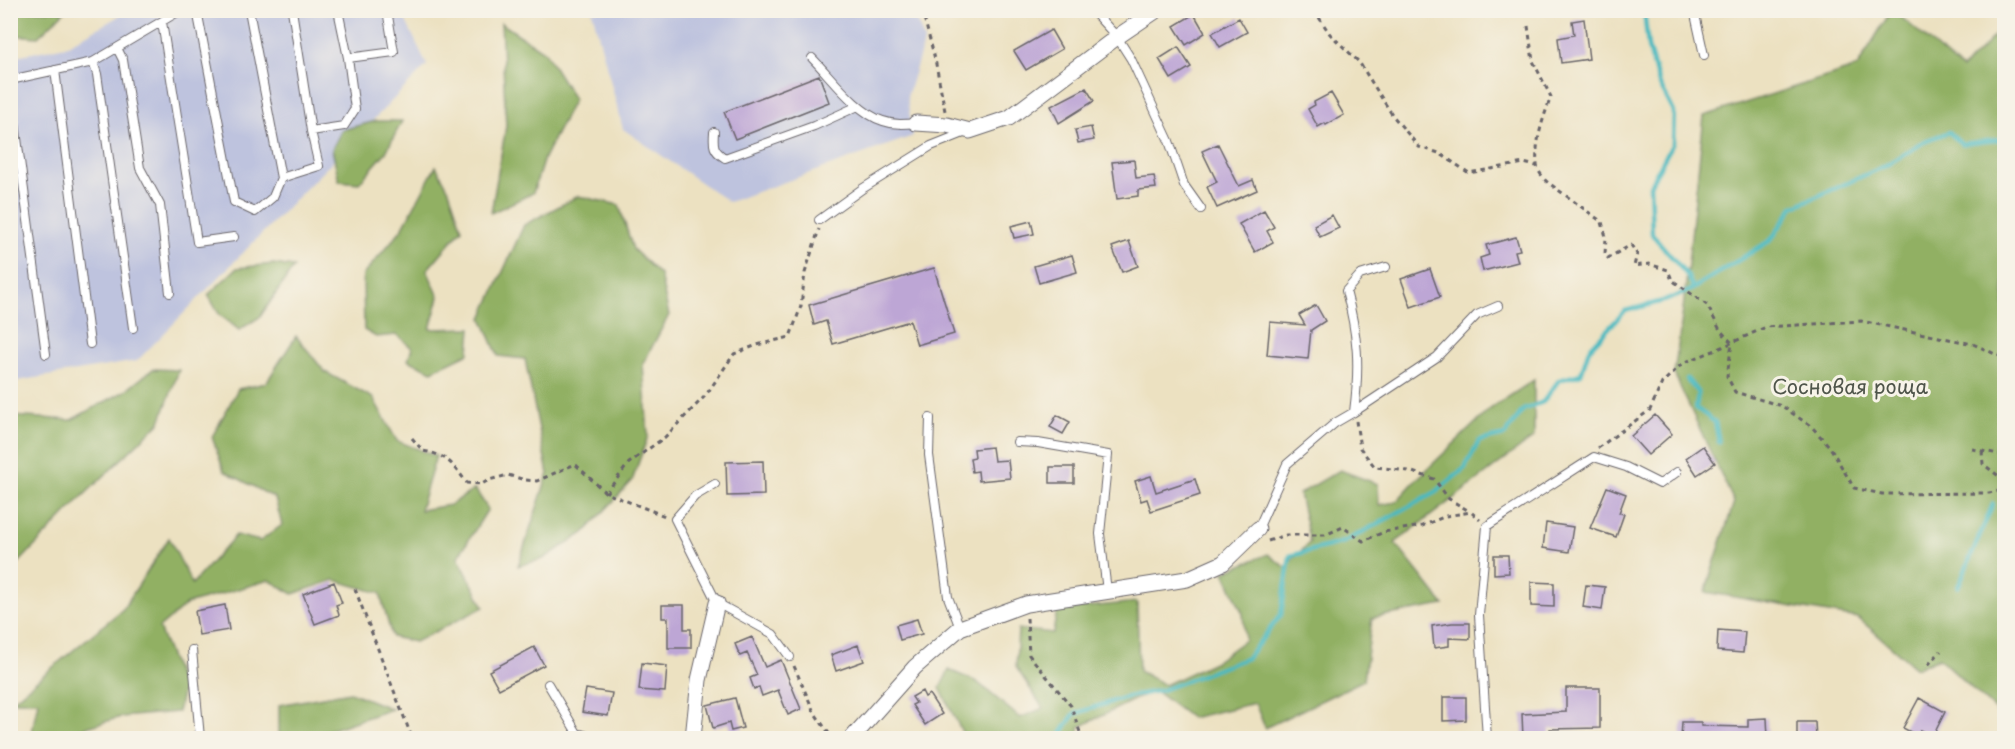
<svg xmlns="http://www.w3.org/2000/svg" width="2015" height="749" viewBox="0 0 2015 749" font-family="'Playpen Sans',sans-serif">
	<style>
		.industrial { fill: #bec3de }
		.forest { fill: #91b063; stroke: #5a694f; stroke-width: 1.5 }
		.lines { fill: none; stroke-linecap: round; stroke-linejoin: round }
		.stream { stroke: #4ab9c0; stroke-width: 4.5 }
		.building { fill: #bda6d5 }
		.service-casing { stroke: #69656a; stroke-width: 10 }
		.minor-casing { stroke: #69656a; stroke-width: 17 }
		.path { stroke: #69656a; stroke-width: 3; stroke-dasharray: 4.5 4.5; stroke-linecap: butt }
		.service { stroke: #fff; stroke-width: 8 }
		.minor { stroke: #fff; stroke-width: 15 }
		.labels { text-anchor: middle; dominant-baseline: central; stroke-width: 6; stroke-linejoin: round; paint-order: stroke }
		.park-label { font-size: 20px; fill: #4f554b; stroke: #f7f3e8 }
	</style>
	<rect width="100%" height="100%" fill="#f7f3e8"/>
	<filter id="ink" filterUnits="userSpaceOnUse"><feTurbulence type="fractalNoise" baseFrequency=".0167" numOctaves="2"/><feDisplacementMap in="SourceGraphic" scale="12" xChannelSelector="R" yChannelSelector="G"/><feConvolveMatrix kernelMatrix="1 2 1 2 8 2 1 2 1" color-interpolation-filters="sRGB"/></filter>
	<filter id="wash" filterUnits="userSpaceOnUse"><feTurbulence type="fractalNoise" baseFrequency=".008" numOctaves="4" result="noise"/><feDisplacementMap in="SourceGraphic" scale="24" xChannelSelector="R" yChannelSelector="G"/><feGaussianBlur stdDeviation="1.35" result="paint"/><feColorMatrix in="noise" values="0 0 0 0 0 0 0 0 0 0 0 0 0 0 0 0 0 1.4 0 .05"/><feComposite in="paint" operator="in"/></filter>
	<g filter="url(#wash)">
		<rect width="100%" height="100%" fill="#ece1c1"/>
		<path class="industrial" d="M128 11H401L427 65 137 361 11 382V57L66 46Z
			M592 11H914L924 41 907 97 913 136 729 202 623 129Z"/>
		<path class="forest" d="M10 11 11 10 65 11 38 37 11 35Z
			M1891 11H1894L1962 69 2004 26V722L1996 711 1939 658 1916 668 1858 618 1705 592 1734 502 1674 374 1683 310 1704 116 1857 67Z
			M501 23 545 52 574 99 544 158 533 193 491 213 506 126Z
			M376 121H402L386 152 359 183 339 181 332 149 342 130Z
			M436 166 449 190 462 229 427 270 439 297 430 329 471 328 469 353 432 371 408 360 412 348 397 335 376 337 364 330 363 275 402 229Z
			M578 196 619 205 633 249 660 275 669 315 643 364 648 436 632 481 584 533 543 559 518 566 548 474 525 359 498 356 482 318 524 225Z
			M273 264 294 267 260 317 239 330 219 314 208 295 237 268Z
			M296 336 325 372 373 398 397 441 436 456 420 510 450 505 475 489 488 509 458 557 484 607 415 642 392 637 380 593 334 580 293 594 269 580 187 604 159 628 183 688 178 712 121 717 67 733 32 732 38 701H12L123 609 169 538 192 584 236 535 260 541 282 525 275 498 224 471 212 437 238 389 266 383Z
			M153 369 179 370 160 422 80 499 11 571V416L71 420 125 391Z
			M1534 380V437L1395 543 1444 605 1372 618 1364 680 1265 728 1255 703 1191 718 1154 690 1079 727 1080 738H965L940 688 949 670 977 682 1020 718 1043 708 1016 667 1018 629 1053 633 1057 610 1137 602 1139 671 1165 685 1216 661 1245 640 1243 614 1224 572 1268 554 1285 567 1310 542 1299 494 1340 470 1378 484 1379 505 1396 502 1416 480 1490 409Z
			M350 692 392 709 324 732 279 735V705Z"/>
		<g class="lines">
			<path class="stream" d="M1644 10 1648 47 1659 83 1674 112 1673 143 1650 185 1652 234 1687 275 1693 288
				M1687 379 1698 393 1696 408 1715 422 1719 442
				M1958 587 1993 504
				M1058 738 1074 714 1123 698 1162 690 1247 658 1281 615 1290 556 1344 542 1436 492 1465 468 1479 441 1505 435 1523 410 1543 402 1559 380 1581 374 1589 349 1625 311 1667 300 1689 291 1771 240 1793 207 1883 167 1927 140 1949 132 1962 144 2004 139"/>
		</g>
		<g id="blocks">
			<path class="building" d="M1194 14 1205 33 1186 45 1174 26Z
				M1239 18 1247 32 1220 47 1212 33Z
				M1584 19 1589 59 1561 63 1558 38 1574 35 1572 21Z
				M1051 30 1062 49 1026 70 1014 51Z
				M1178 47 1191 67 1171 79 1159 59Z
				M819 75 829 102 735 139 724 112Z
				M1086 88 1094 101 1059 123 1051 106Z
				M1331 93 1344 115 1326 125 1325 123 1318 127 1308 109 1315 105 1314 102Z
				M1091 127 1094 140 1078 143 1075 130Z
				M1218 144 1239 186 1253 180 1257 190 1217 208 1207 187 1217 182 1202 151Z
				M1134 160 1136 178 1154 176 1156 188 1138 190V196L1117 199 1112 162Z
				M1264 210 1274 227 1267 231 1273 242 1255 252 1239 224Z
				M1332 215 1339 228 1320 237 1314 225Z
				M1031 221 1034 234 1014 238 1011 226Z
				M1516 237 1520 250 1515 251 1518 262 1483 271 1480 258 1489 255 1486 245Z
				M1129 241 1138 266 1122 272 1112 247Z
				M1072 255 1077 272 1039 283 1034 266Z
				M934 268 954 334 917 345 910 321 833 344 826 321 814 325 809 305Z
				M1430 269 1440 297 1411 307 1401 279Z
				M1316 305 1325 321 1311 330 1308 359 1267 355 1270 322 1305 325 1299 315Z
				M1057 415 1070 422 1063 434 1050 427Z
				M1655 415 1672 434 1648 455 1631 436Z
				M1703 446 1715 463 1697 475 1686 458Z
				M992 447 994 461 1008 460 1010 478 979 481 978 471 972 472 970 458 975 457 974 449Z
				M763 461 764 495 727 496 726 462Z
				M1050 467H1074V483H1050Z
				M1151 476 1156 492 1195 479 1200 495 1151 511 1147 499 1141 501 1135 481Z
				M1607 487 1626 494 1619 513 1624 514 1616 537 1590 528Z
				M1546 523 1573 527 1569 552 1543 548Z
				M1494 555H1508L1509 573 1494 574Z
				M334 582 342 603 336 605 339 615 315 624 303 594Z
				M1531 582 1554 583V607L1531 606Z
				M1586 585 1605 587 1602 610 1583 607Z
				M225 605 229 630 199 635 195 611Z
				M662 605H684V629H691V648H668V618H662Z
				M917 619 922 634 900 640 896 625Z
				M1452 623H1470V639L1449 638V646L1434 648 1432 626Z
				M1718 630 1745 632 1743 653 1717 651Z
				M752 637 765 667 781 660 801 709 788 715 778 690 762 696 759 687 754 689 750 678 757 675 747 653 740 656 735 644Z
				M858 645 864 661 836 671 831 655Z
				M534 647 544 665 499 689 489 671Z
				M642 663 667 666 665 692 639 690Z
				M1566 688H1600V728L1550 729V738H1523L1522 714 1566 712Z
				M586 689 612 693 608 716 582 712Z
				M922 691 925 697 929 694 942 714 925 725 912 705 916 703 912 697Z
				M1443 697H1466V720L1443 721Z
				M735 698 743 728 731 731 729 723 713 728 707 705Z
				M1919 698 1945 712 1933 736 1921 730 1918 736 1903 728Z
				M1767 718 1768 738H1681L1682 722H1701V726L1748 727V719Z
				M1797 722H1815L1816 738H1797Z"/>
		</g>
	</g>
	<g filter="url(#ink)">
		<use href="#blocks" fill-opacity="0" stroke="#69656a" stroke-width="1.5"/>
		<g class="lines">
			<g class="service-casing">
				<path id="service" d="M197 10 234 202 255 212 273 197 281 178 319 166 311 131 292 10
					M249 10 281 178
					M338 10 348 58
					M1092 10 1117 37 1131 59 1169 141 1184 185 1201 209
					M1694 10 1704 55
					M162 22 197 242 234 237
					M117 48 123 60 140 168 160 205 170 293
					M812 58C831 77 857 113 883 121 894 125 905 124 916 123
					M93 62 97 74 133 328
					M55 70 90 344
					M10 80 93 62 181 10
					M10 86 46 354
					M311 131 344 126 355 109 348 58 394 52 387 10
					M714 132C713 145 713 151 725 158L814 126 858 106
					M819 220 862 189 931 146 966 132
					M1354 412 1437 357 1477 315 1498 306
					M930 418 929 455 948 597 960 628
					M1017 442 1038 443 1108 455 1100 534 1107 591
					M715 484 695 496 675 519 717 603 773 634 790 657
					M1258 529 1287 464 1335 423 1354 412C1360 366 1358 335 1346 291L1360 275 1386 267
					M192 650 200 738
					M548 684 577 733
					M574 738 577 733 595 738
					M1487 738 1479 615 1487 526 1594 457 1626 467 1660 484 1677 472"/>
			</g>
			<g class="minor-casing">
				<path id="minor" d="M916 123 947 125 970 131 1009 118 1117 37 1157 10
					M693 738 699 680 717 603
					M852 738 915 667 960 628 1026 604 1187 579 1223 563 1258 529"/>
			</g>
			<path class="path" d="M922 10 935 59 945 111
				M1314 10 1330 34 1359 62 1393 116 1419 147 1439 153 1469 173 1524 163 1536 166
				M1528 26 1533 61 1551 97C1543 118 1535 141 1537 164 1537 170 1542 176 1546 181L1602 222 1606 237 1605 254 1608 258 1631 245 1637 254 1634 266 1649 264 1668 270 1672 280 1707 305 1720 330 1732 343 1727 376 1735 392 1782 406 1812 427 1830 447 1854 488 1882 494 1989 493 2004 490
				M1356 421 1360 448 1375 467 1409 471 1434 479 1449 499 1469 511
				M412 438 423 451C447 455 452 463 467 483L482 484 489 480 508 475 525 480 537 481 575 464 606 493 665 516
				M1598 448 1650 410 1662 383 1683 363 1716 350 1766 327 1861 321 1973 344 2004 358
				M1972 449 2004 455
				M1982 451 1983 464 2000 477 2004 487
				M606 493 629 463 665 437 706 395 734 354 757 345 790 337 801 306 805 273 819 229
				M1268 541 1286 535H1325L1343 527 1363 541 1384 532 1422 526 1446 516 1471 512 1480 520
				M355 589 412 738
				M1027 618 1029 655 1071 706 1082 738
				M1928 665 1941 651
				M794 666 814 712 832 738"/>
			<use href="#service" class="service"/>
			<use href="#minor" class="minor"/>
		</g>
	</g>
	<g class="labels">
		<g class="park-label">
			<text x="1850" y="386">Сосновая роща</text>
		</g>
	</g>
	<rect width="2015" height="749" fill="none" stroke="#f7f3e8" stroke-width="36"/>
</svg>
